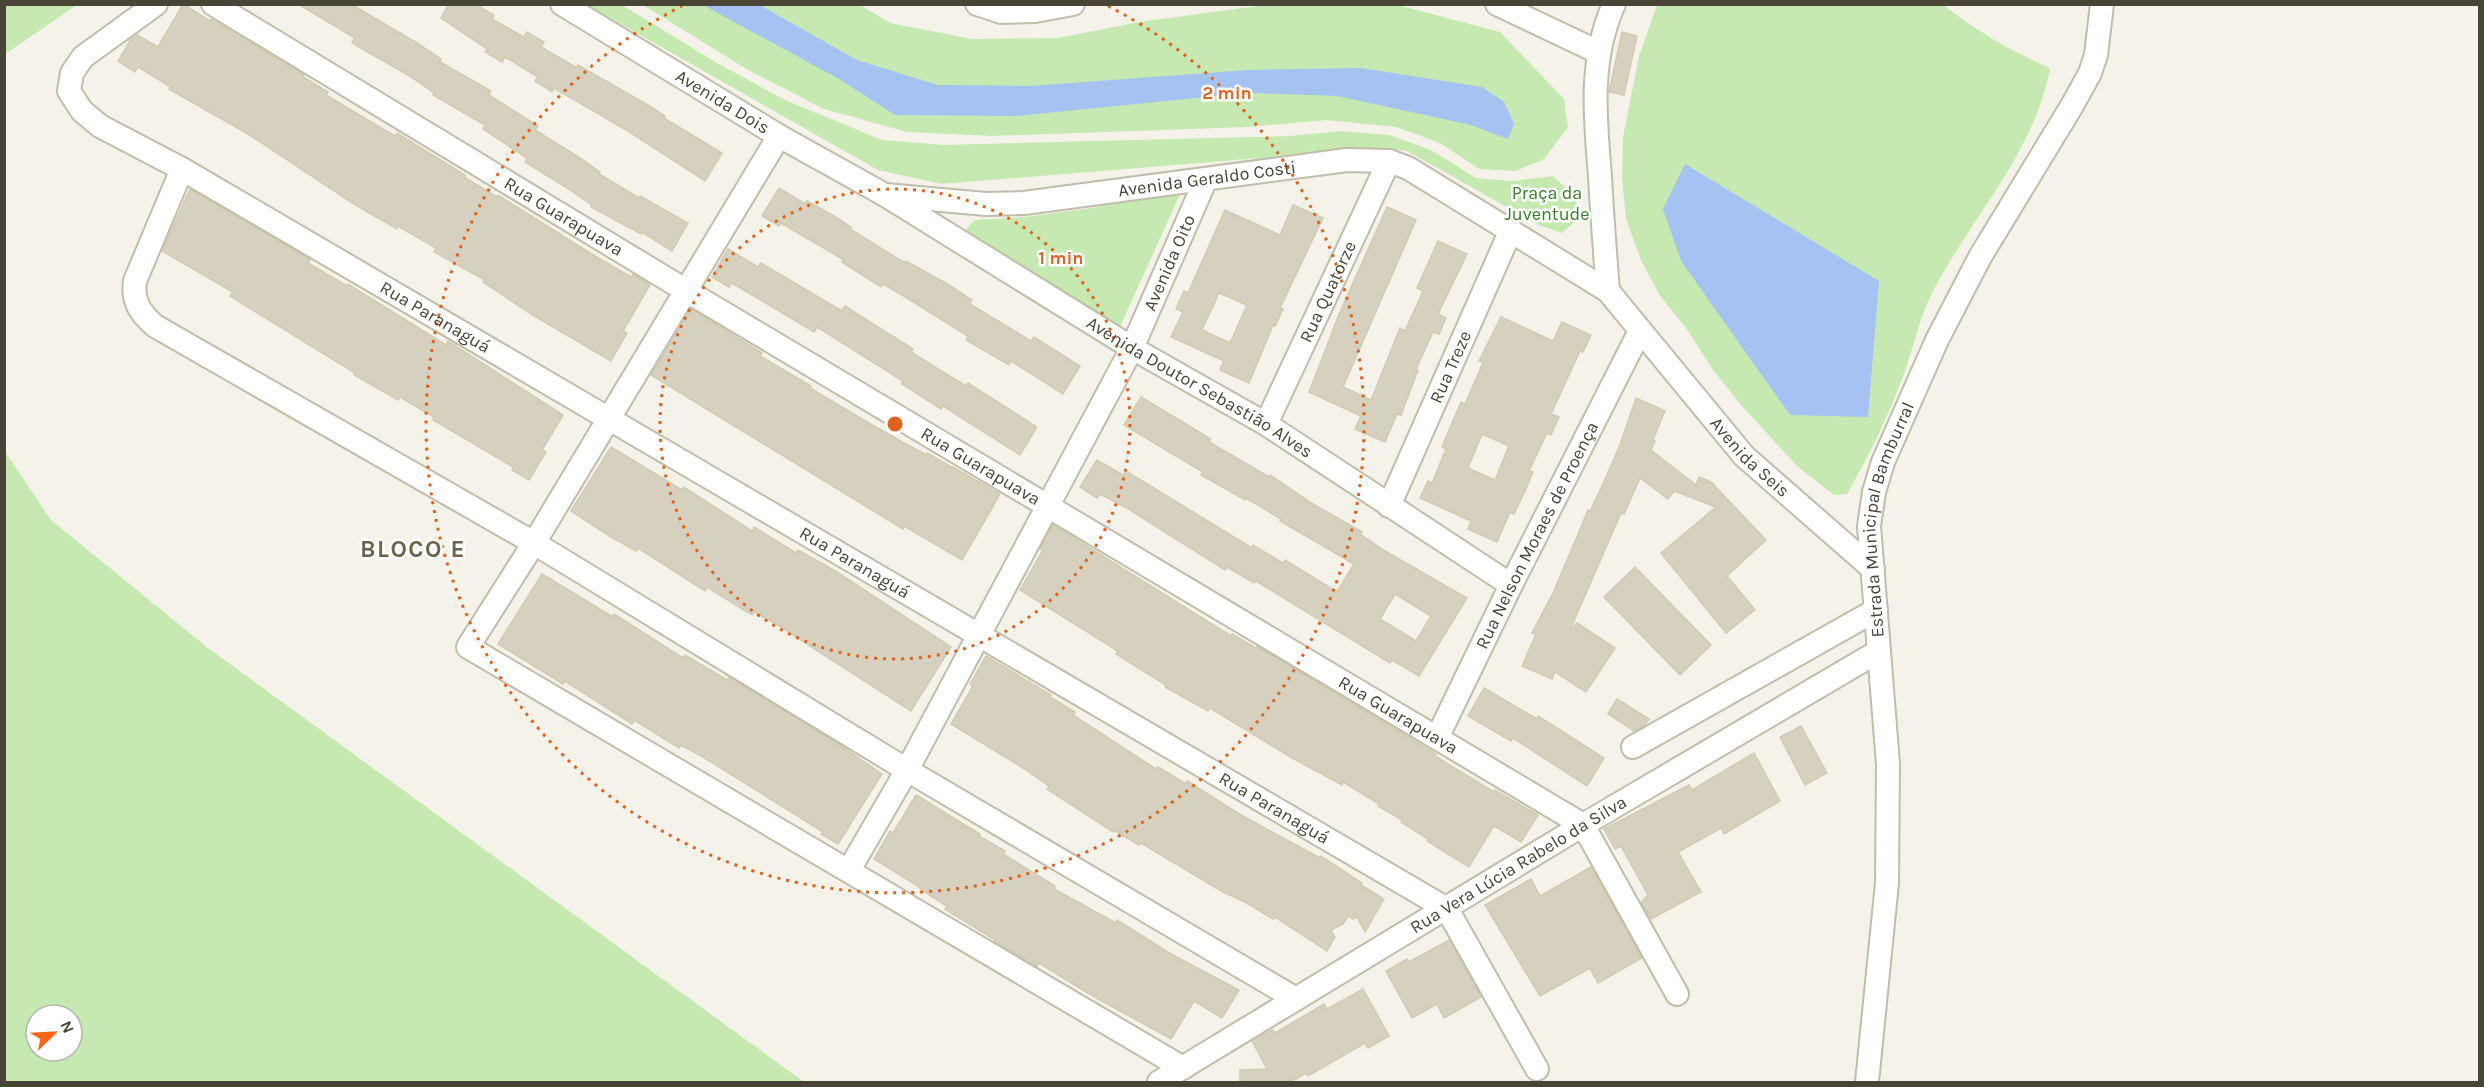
<svg xmlns="http://www.w3.org/2000/svg" width="2484" height="1087" font-family="Karla,sans-serif">
<rect width="100%" height="100%" fill="#f5f3e9"/>
<!-- green -->
<g fill="#c5e9b1" fill-rule="evenodd">
<polygon points="5,4 77,4 77,5 5,54"/>
<path d="M1942,4C1976,31 2011,51 2050,68C2035,152 1970,219 1932,293C1918,322 1913,350 1902,379C1887,419 1868,457 1847,494L1834,495L1797,466L1741,405L1713,370L1686,328L1660,296L1641,260L1626,219L1622,178L1623,137L1639,56L1657,5Z"/>
<polygon points="587,5 622,5 717,63 785,100 882,140 943,145 1290,136 1340,131 1389,135 1431,150 1476,178 1512,181 1553,176 1576,197 1577,220 1562,233 1539,225 1407,151 1384,148 942,184 878,170"/>
<polygon points="643,5 860,5 890,23 972,39 1058,38 1139,22 1265,5 1398,5 1500,32 1564,99 1568,127 1544,159 1516,171 1479,169 1440,143 1396,127 1327,120 1247,127 992,136 907,132 824,109 748,70"/>
<polygon points="1182,190 1119,329 974,244 965,230 975,220 1025,217 1092,208"/>
<path d="M4,450L51,520L208,648L804,1082H5ZM36,1015H72V1051H36Z"/>
</g>
<!-- water -->
<g fill="#a4c3f2">
<polygon points="703,5 760,5 857,60 938,85 1030,86 1248,70 1361,68 1482,87 1504,102 1514,124 1508,139 1471,125 1337,96 1246,93 1015,116 895,115 839,79"/>
<polygon points="1685,164 1879,281 1868,417 1790,415 1681,261 1663,209"/>
</g>
<!-- building -->
<g fill="#d6d1be" stroke="#d1cbb1" stroke-width="1.5" fill-rule="evenodd">
<polygon points="183,4 210,21 211,19 304,75 303,77 328,92 326,95 366,119 395,136 397,133 465,175 464,177 497,197 498,195 595,256 631,277 633,274 650,285 623,331 627,333 611,361 531,314 483,282 485,280 434,252 436,248 398,226 397,229 354,204 248,134 169,89 171,87 138,67 135,72 118,61 131,39 137,35 158,47"/>
<polygon points="298,4 351,4 417,43 441,59 440,62 491,91 489,95 538,126 535,130 580,158 600,172 599,174 639,198 640,196 688,223 672,251 642,232 641,234 591,207 592,205 567,188 525,162 527,158 483,129 485,125 433,95 434,93 408,75 352,43 355,38"/>
<polygon points="449,4 481,4 481,8 494,15 492,19 524,37 527,32 544,42 541,47 577,68 578,65 648,105 665,116 664,118 722,153 705,181 628,131 554,88 552,92 535,81 538,77 505,57 502,62 485,52 487,49 441,18"/>
<polygon points="1622,32 1637,36 1624,95 1609,92"/>
<polygon points="779,188 805,204 807,201 834,216 851,227 850,229 905,263 906,261 949,285 972,300 970,304 1031,341 1034,337 1080,366 1063,394 1011,361 1009,365 966,340 968,336 907,298 883,284 881,287 842,262 844,260 781,223 779,226 762,216"/>
<polygon points="190,189 293,249 310,260 308,263 347,286 348,284 446,345 448,341 563,415 542,450 546,452 529,480 512,470 513,467 433,420 434,417 400,397 398,400 354,375 355,373 230,296 233,292 162,251"/>
<path d="M1293,205L1323,218L1280,308L1283,309L1275,326L1273,325L1249,383L1220,370L1224,361L1171,337L1183,312L1176,309L1184,291L1188,293L1225,210L1280,235ZM1219,293L1247,305L1230,343L1202,330Z"/>
<polygon points="1387,207 1416,220 1343,387 1371,400 1400,328 1405,331 1423,291 1417,288 1438,241 1467,254 1438,314 1446,318 1439,334 1433,332 1416,369 1418,370 1401,415 1397,414 1385,442 1355,429 1361,416 1309,392 1340,312"/>
<polygon points="728,249 758,267 761,263 842,311 845,306 913,349 911,352 935,367 966,386 968,383 1037,427 1020,455 943,406 941,409 924,398 902,384 903,381 817,327 814,332 732,283 729,287 712,277"/>
<polygon points="691,309 762,353 760,356 811,386 810,388 872,425 926,455 927,453 953,468 953,467 1000,494 962,560 904,526 903,529 651,375"/>
<path d="M1501,317L1553,341L1562,322L1591,335L1583,352L1580,351L1551,414L1559,417L1551,435L1547,433L1529,471L1533,472L1526,489L1514,514L1510,512L1497,542L1468,529L1471,521L1420,498L1428,481L1432,483L1446,449L1442,447L1461,402L1465,404L1483,363L1479,361ZM1482,434L1509,446L1495,480L1468,468Z"/>
<path d="M1141,397L1211,439L1209,442L1269,477L1270,475L1313,504L1362,532L1360,534L1385,551L1467,598L1419,676L1392,660L1390,663L1256,581L1254,583L1227,567L1225,570L1127,508L1100,494L1097,498L1080,487L1097,460L1123,475L1126,471L1252,548L1253,545L1283,563L1285,560L1337,592L1354,564L1280,521L1281,519L1246,498L1245,500L1201,475L1203,472L1124,425ZM1395,594L1431,616L1416,641L1380,619Z"/>
<polygon points="1636,398 1665,411 1653,440 1655,441 1651,450 1696,485 1699,477 1711,482 1766,540 1727,576 1755,610 1726,633 1661,553 1716,507 1674,491 1668,499 1640,478 1624,514 1621,513 1570,630 1577,623 1615,648 1586,692 1555,672 1552,679 1522,666 1536,634 1532,633 1554,591 1588,510 1590,511 1603,484 1620,445"/>
<polygon points="611,447 682,490 684,487 752,531 754,527 796,553 798,550 837,572 951,647 911,711 776,624 754,612 752,615 707,587 705,591 638,548 636,551 611,537 571,511"/>
<polygon points="1053,525 1231,636 1232,634 1256,648 1257,646 1408,737 1436,754 1435,756 1494,792 1495,790 1538,815 1521,842 1496,827 1493,827 1469,867 1427,841 1428,839 1401,822 1402,820 1378,806 1379,804 1343,782 1342,785 1292,758 1210,708 1208,711 1165,687 1166,685 1116,654 1118,651 1020,590 1043,550 1040,549"/>
<polygon points="1635,567 1711,645 1680,675 1604,597"/>
<polygon points="542,574 613,617 614,614 683,658 685,655 727,680 729,677 734,680 831,739 882,774 838,844 821,834 823,832 703,757 681,745 679,748 634,720 632,724 565,681 563,684 498,644"/>
<polygon points="986,656 1051,695 1050,697 1075,712 1073,715 1156,769 1158,767 1186,784 1187,781 1241,815 1320,858 1321,856 1362,883 1361,885 1384,899 1365,932 1357,917 1353,919 1348,916 1343,924 1331,930 1335,937 1327,951 1275,917 1273,919 1245,902 1223,892 1141,843 1139,845 1114,830 1113,832 1047,789 1049,786 1023,768 951,724 973,686 970,684"/>
<polygon points="1484,688 1537,719 1538,716 1604,758 1587,786 1513,738 1511,741 1468,716"/>
<polygon points="1617,699 1649,719 1645,725 1634,731 1608,714"/>
<polygon points="1801,726 1827,773 1805,785 1780,737"/>
<polygon points="1754,753 1780,801 1724,834 1721,828 1678,852 1701,892 1651,919 1641,902 1648,895 1621,846 1615,849 1604,829 1689,785 1692,790"/>
<polygon points="916,795 980,834 979,836 1005,851 1003,854 1055,886 1054,889 1116,923 1117,920 1171,954 1239,990 1222,1018 1194,1001 1171,1039 1091,995 1039,963 1037,966 994,941 995,940 945,909 947,906 920,889 921,888 874,859 890,831 893,833"/>
<polygon points="1591,867 1642,958 1598,983 1590,968 1540,996 1485,905 1531,879 1540,896"/>
<polygon points="1449,940 1481,997 1444,1018 1437,1004 1412,1018 1386,971 1407,959 1409,962"/>
<polygon points="1363,989 1389,1036 1368,1048 1365,1043 1308,1076 1306,1073 1289,1083 1240,1083 1240,1070 1267,1069 1252,1041 1273,1030 1275,1033 1324,1004 1327,1009"/>
</g>
<g fill="none" stroke-linecap="round" stroke-linejoin="round">
<defs>
<g id="street">
<path id="s1" d="M156,4L83,57L72,73L69,91L82,111L100,126L182,169L1447,909L1537,1069"/>
<path id="s2" d="M213,4L685,290L1583,825L1677,994"/>
<path id="s3" d="M562,4L779,136L885,195L1132,348L1266,424L1511,585"/>
<polyline points="977,4 1001,12 1035,11 1073,4"/>
<polyline points="1497,4 1598,52"/>
<polyline points="779,136 534,543 468,647 1183,1068"/>
<path d="M182,169L135,281C132,301 140,313 155,326L534,543L907,770L1296,999"/>
<path id="s4" d="M885,195L986,204L1024,203L1347,160L1389,161L1408,168L1608,291L1744,456L1873,569"/>
<path d="M1608,291C1605,253 1602,214 1600,176C1595,117 1589,60 1614,4"/>
<path id="s5" d="M1266,424L1389,161"/>
<path id="s6" d="M1389,506L1511,230"/>
<path id="s7" d="M1437,738L1511,585L1640,331"/>
<polyline points="1633,747 1876,610"/>
<path id="s8" d="M849,870L907,770L1132,348L1206,179"/>
<path id="s9" d="M1159,1082L1583,825L1879,651"/>
<path id="s10" d="M1867,1082L1887,883L1888,764L1869,526L1874,492L1883,462L1937,340L1980,257L2073,104L2090,73L2096,55L2102,4"/>
</g>
</defs>
<!-- street casing -->
<use href="#street" stroke="#c0bdab" stroke-width="26"/>
<!-- street -->
<use href="#street" stroke="#fff" stroke-width="22"/>
</g>
<!-- distance rings -->
<g fill="none" stroke="#e2611c" stroke-width="3" stroke-dasharray="3 6">
<circle cx="895" cy="424" r="235"/>
<path d="M1108 6A469 469 0 1 1 682 6"/>
</g>
<g text-anchor="middle" stroke-width="5" stroke-linejoin="round" paint-order="stroke">
<!-- street labels -->
<g font-size="18" fill="#484537" stroke="#fff">
<text dy="6" stroke="none"><textPath href="#s3" startOffset="188">Avenida Dois</textPath></text>
<text dy="6" stroke="none"><textPath href="#s4" startOffset="324">Avenida Geraldo Costi</textPath></text>
<text dy="6" stroke="none"><textPath href="#s2" startOffset="410">Rua Guarapuava</textPath></text>
<text dy="6" stroke="none"><textPath href="#s8" startOffset="687">Avenida Oito</textPath></text>
<text dy="6" stroke="none"><textPath href="#s5" startOffset="146">Rua Quatorze</textPath></text>
<text dy="6" stroke="none"><textPath href="#s1" startOffset="561">Rua Paranaguá</textPath></text>
<text dy="6" stroke="none"><textPath href="#s6" startOffset="152">Rua Treze</textPath></text>
<text dy="6" stroke="none"><textPath href="#s3" startOffset="744">Avenida Doutor Sebastião Alves</textPath></text>
<text dy="6" stroke="none"><textPath href="#s4" startOffset="981">Avenida Seis</textPath></text>
<text dy="6" stroke="none"><textPath href="#s2" startOffset="896">Rua Guarapuava</textPath></text>
<text dy="6" stroke="none"><textPath href="#s10" startOffset="567">Estrada Municipal Bamburral</textPath></text>
<text dy="6" stroke="none"><textPath href="#s7" startOffset="226">Rua Nelson Moraes de Proença</textPath></text>
<text dy="6" stroke="none"><textPath href="#s1" startOffset="1047">Rua Paranaguá</textPath></text>
<text dy="6" stroke="none"><textPath href="#s2" startOffset="1382">Rua Guarapuava</textPath></text>
<text dy="6" stroke="none"><textPath href="#s1" startOffset="1533">Rua Paranaguá</textPath></text>
<text dy="6" stroke="none"><textPath href="#s9" startOffset="420">Rua Vera Lúcia Rabelo da Silva</textPath></text>
</g>
<!-- park labels -->
<g font-size="18" fill="#387c28" stroke="#fff">
<text x="1547" y="199">Praça da<tspan x="1547" dy="21">Juventude</tspan></text>
</g>
<!-- district labels -->
<g font-size="24" font-weight="bold" letter-spacing="1.5" fill="#6b654e" stroke="#fff">
<text x="413" y="557">BLOCO E</text>
</g>
</g>
<circle cx="895" cy="424" r="9" fill="#e2611c" stroke="#fff" stroke-width="3"/>
<g font-size="18" text-anchor="middle" font-weight="bold" fill="#e2611c" stroke="#fff" stroke-width="5" stroke-linejoin="round" paint-order="stroke">
<text x="1227" y="99">2 min</text>
<text x="1061" y="264">1 min</text>
</g>
<!-- border -->
<rect width="2484" height="1087" fill="none" stroke="#484537" stroke-width="12"/>
<!-- north arrow -->
<g transform="translate(54 1033) rotate(66)"><circle r="28" fill="#ffffff" stroke="#b6b5af" stroke-width="1.5"/>
<path d="M0-4.5L10 22L0 15L-10 22Z" fill="#fd6617"/>
<text y="-9" font-size="16" font-weight="bold" text-anchor="middle" fill="#484537">N</text>
</g>
</svg>
